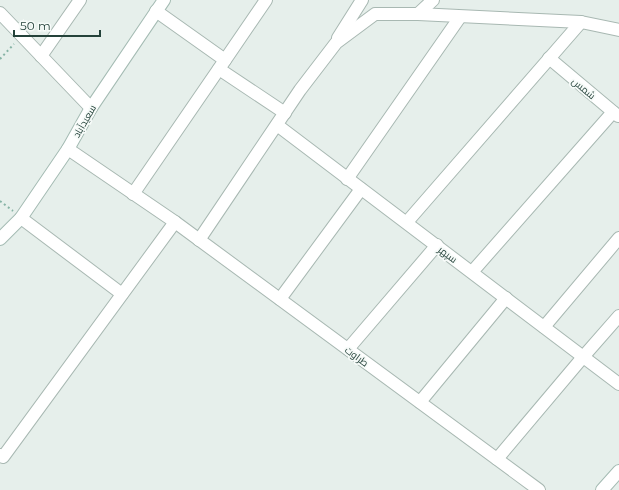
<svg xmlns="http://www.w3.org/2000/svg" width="619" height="490" font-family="Montserrat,Cairo,sans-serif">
<rect width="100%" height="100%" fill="#e6efeb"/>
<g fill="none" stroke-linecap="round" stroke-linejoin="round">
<defs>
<g id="street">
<polyline points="156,11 225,60 266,0"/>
<polyline points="0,13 91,108"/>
<polyline points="418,14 433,0"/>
<polyline points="338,38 362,0"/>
<polyline points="41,56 80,0"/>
<polyline points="549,58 618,116"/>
<polyline points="219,69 285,113"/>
<polyline points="277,125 619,384"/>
<polyline points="68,149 175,222 539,490"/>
<polyline points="347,179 460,17"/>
<polyline points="133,194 225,60"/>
<polyline points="21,218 122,294"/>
<polyline points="407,222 581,22"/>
<polyline points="199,240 300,90 336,43 375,14 418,14 581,22 619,30"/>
<polyline points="472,272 613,112"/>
<polyline points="280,299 361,189"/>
<polyline points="544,327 619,238"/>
<polyline points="348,349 437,245"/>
<polyline points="420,402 506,298"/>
<polyline points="0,455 3,457 175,222"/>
<polyline points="497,459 583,357 619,316"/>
</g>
<g id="secondary">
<polyline points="0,239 21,218 68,149 91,108 164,0"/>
<polyline points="602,490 619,471"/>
</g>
</defs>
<!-- street casing -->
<use href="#street" stroke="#a8b8b2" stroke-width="14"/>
<!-- secondary casing -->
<use href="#secondary" stroke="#a4bbb3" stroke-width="14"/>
<!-- path -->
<g stroke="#86b3a5" stroke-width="2" stroke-dasharray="2 3" stroke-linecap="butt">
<polyline points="0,59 14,44"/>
<polyline points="0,201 13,211"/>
</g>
<!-- street -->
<use href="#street" stroke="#fff" stroke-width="12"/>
<!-- secondary -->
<use href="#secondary" stroke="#fff" stroke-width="12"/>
</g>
<g text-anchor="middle" stroke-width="3.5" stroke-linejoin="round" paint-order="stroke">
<!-- street labels -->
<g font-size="10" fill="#24423a" stroke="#f7fbf9">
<text transform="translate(584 88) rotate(40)" y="4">شمس</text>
<text transform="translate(84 121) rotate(-60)" y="4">سعیدآباد</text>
<text transform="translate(448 254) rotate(37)" y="4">سپهر</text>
<text transform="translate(357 356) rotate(36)" y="4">طراوت</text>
</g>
</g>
<!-- scale -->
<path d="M14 30v6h86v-6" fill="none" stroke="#24423a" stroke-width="2"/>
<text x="20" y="30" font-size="12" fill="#24423a" stroke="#f7fbf9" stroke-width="3" paint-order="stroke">50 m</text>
</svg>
